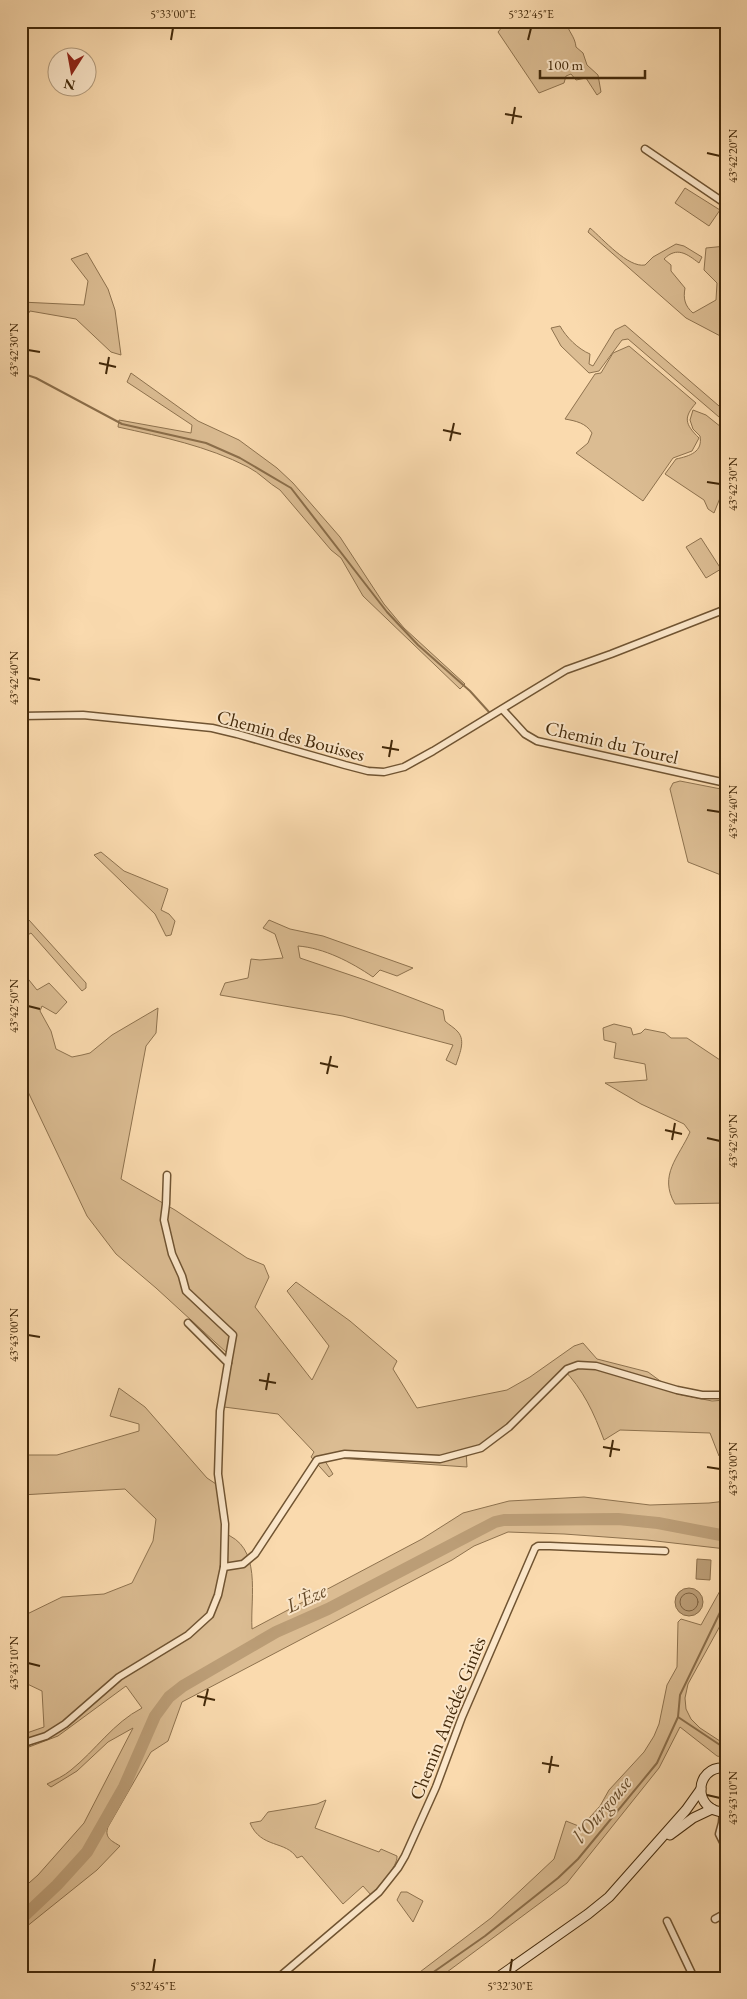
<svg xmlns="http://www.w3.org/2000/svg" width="747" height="1999" font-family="'EB Garamond',serif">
<rect width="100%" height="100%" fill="#fadaae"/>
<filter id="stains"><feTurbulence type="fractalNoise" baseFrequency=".004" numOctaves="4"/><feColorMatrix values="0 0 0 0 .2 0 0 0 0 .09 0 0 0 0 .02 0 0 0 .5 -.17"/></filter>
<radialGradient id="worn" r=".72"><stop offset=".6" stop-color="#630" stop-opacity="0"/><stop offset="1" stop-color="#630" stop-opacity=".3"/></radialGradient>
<!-- green -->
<g fill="#dbbc92" stroke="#8e724e">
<path d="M507,21H566C568,32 575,36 576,47L583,53L587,65L598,75L601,92L597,95L586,78L576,80L571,74L566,76L564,83L539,93L498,32Z"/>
<polygon points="685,188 720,210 709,226 675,203"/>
<path d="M590,228C603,239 628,268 645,265L653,257L676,244L684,246L702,257L699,263C687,254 677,246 664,259L671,265V271L685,288C683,299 685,306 693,313L716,300L717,283L704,270L706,248L726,246V339L686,318L588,232Z"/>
<polygon points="87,253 108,289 115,310 121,355 111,352 76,319 30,311 21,325 21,302 84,305 88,281 71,259"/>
<path d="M625,325L726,412V423L628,339L622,340L599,371L589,373L561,346L551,328L560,326C566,337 578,349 590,354L589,364L593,366L615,330Z"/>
<path d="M629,346L696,403C683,418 685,424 699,438L692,451L673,458L643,501L576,453L588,443L592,433C586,423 576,421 565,419L595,374L601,373L613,353Z"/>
<path d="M131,373L198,421L239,440L277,468L293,483L340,537L384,604L404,628L465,684L460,689L363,596L341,558L331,550L280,490C268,483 260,473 248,467C207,446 163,437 118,427L119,420L191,433L192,425L127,382Z"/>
<path d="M693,410L706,415L726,431V483L714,513L708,509L704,500L665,474L676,459C690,456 703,452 700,436L693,429L690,420Z"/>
<polygon points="701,538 721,569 706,578 686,547"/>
<polygon points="680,781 726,790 726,877 688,862 670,789 673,783"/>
<polygon points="101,852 124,871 168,889 161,910 169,914 175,921 171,935 166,936 155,914 94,855"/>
<polygon points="29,920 86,983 86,988 82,991 31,933 21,939 21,928"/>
<path d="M269,920L290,929L323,936L413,968L397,976L380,970L373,977C351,962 324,948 298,946L300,958L365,980L443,1010L445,1021C449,1025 455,1028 458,1032C466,1041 459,1055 456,1065L446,1060L453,1045L343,1016L220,995L225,983L248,978L251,959L260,960L283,958L275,934L263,928Z"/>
<path d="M21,970L37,990L49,983L67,1002L56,1014L42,1006L40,1011L51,1031L56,1049L72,1057L82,1055L90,1053L112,1035L158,1008L156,1033L146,1046L121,1179L175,1210L247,1258L264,1265L269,1277L255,1307L312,1380L329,1346L287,1291L296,1282L350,1321L397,1361L393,1369L417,1408L507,1390L530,1377L574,1346L583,1343L597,1359L648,1372L678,1394L712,1401L726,1400V1456H719L710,1433L620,1430L604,1440C594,1413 583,1389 563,1369C537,1395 501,1441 466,1450L467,1467L336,1458L325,1461L333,1474L329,1477L311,1457L314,1452L278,1414L224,1407L230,1372L227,1353L156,1288L116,1254L87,1216L21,1077V1030L26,1022L21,1012Z"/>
<path d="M614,1024L631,1028L633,1035L641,1033L645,1029L665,1033L671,1038H687L726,1064V1203L675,1204C658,1175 679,1157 690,1132L684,1124L641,1104L605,1083L647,1080L645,1064L614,1058L616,1043L604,1040L603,1028Z"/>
<path d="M119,1388L145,1407L207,1478L216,1484L221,1509L223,1533C263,1546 250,1596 252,1629L422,1539L463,1513L509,1501L584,1497L650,1505L709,1503L726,1501V1549L647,1540L564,1534L508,1532L474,1546L452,1560L182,1702L168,1741L151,1752L108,1827C104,1838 112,1841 120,1846L97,1870L21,1931V1890L38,1875L84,1823L133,1728L108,1742L77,1771L51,1787L47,1784C55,1780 64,1776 71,1770C96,1750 113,1723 142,1708L126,1686L58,1736L21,1750V1735L44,1727L42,1691L21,1681V1617L62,1597L104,1594L132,1583L153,1541L156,1519L125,1489L21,1495V1455H57L139,1431V1424L110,1416Z"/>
<polygon points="726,1580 726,1615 688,1684 685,1698 686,1709 691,1719 700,1728 726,1745 726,1758 717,1756 680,1727 659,1768 567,1883 439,1978 412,1978 491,1918 554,1859 566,1821 581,1827 600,1806 609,1790 644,1752 654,1736 659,1724 667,1685 677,1667 678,1622 681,1619 701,1625"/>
<path d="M326,1800L315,1828L379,1852L381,1849L397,1856C398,1867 378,1886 371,1895L363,1886L343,1904L302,1856L297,1858C286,1840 261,1849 250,1823L261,1821L268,1812L317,1804Z"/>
<polygon points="401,1892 407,1892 423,1901 413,1922 397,1900"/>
</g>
<!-- water -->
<g fill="#bb9d76" stroke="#8b6e4a">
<polygon points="697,1559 711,1560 710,1580 696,1579"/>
<circle cx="689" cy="1602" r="14"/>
</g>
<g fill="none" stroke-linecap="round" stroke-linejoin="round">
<!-- shore -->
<circle stroke="#7e6240" stroke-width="1" cx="689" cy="1602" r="9"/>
<!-- stream -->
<g stroke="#8b6e4a" stroke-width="2">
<polyline points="21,373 36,378 122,424 206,443 240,458 291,488 387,612 418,645 470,691 489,712"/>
<polyline points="678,1717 726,1749"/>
<polyline points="425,1978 485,1936 558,1878 578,1859 657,1763 678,1717 680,1695 726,1600"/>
</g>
<!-- river -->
<polyline stroke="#bb9d76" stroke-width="12" points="21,1919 57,1885 87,1852 124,1787 155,1716 169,1697 183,1686 276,1632 328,1609 495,1522 504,1520 618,1519 658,1523 726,1536"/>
<defs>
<g id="minor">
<polyline points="645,149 726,204"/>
<polyline points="503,710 525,734 537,741 726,783"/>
<polyline points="21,716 83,715 212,728 237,734 345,765 368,771 384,772 404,767 433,751 566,670 611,654 726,609"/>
<polyline points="167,1175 166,1204 164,1220 172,1254 182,1276 186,1291 233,1335 228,1363"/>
<polyline points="224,1567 243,1564 255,1554 317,1460 345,1454 440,1459 481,1448 509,1427 567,1369 578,1365 596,1366 677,1390 702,1395 726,1395"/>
<polyline points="21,1744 46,1736 65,1724 119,1677 188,1635 210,1615 218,1595 224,1567 225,1524 218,1474 220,1411 228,1363 188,1323"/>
<polyline points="723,1812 722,1823 719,1834 726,1848"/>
<polyline points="715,1919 726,1913"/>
<polyline points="667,1921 694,1978"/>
<polyline points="278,1978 379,1892 398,1868 405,1856 436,1787 462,1717 535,1548 538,1546 550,1546 665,1551"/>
</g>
<g id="secondary">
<path d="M726,1768C693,1765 692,1813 726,1812"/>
<polyline points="670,1835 693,1818 712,1809"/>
<polyline points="497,1978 588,1914 609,1897 686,1810 701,1789"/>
</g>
</defs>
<!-- minor casing -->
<use href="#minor" stroke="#705432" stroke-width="9"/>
<!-- secondary casing -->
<use href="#secondary" stroke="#422809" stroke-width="11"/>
<!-- minor -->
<use href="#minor" stroke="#fce7ca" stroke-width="6"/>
<!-- secondary -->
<use href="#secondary" stroke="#fce7ca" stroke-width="9"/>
</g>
<!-- ticks -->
<path fill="none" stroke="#422809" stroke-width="2" d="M171,40L173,28M528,40L531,28M505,114L522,117M512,124L515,107M707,153L720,156M28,350L40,352M99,363L116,367M106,374L109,357M443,430L461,434M450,441L454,423M707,482L720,484M28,678L40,680M382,747L399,750M389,757L392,740M707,810L720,812M28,1006L40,1009M320,1063L338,1067M327,1074L331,1056M665,1130L682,1134M707,1138L720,1141M672,1140L675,1123M28,1335L40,1337M259,1380L276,1383M266,1390L269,1373M603,1447L620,1450M610,1457L613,1440M707,1467L720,1469M28,1663L40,1666M197,1696L215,1700M204,1706L208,1689M542,1763L559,1766M549,1773L552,1756M707,1795L720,1798M153,1972L155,1959M510,1972L512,1959"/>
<g text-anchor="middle" stroke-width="4" stroke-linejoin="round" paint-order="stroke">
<!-- street labels -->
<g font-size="19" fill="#422809" stroke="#fce7ca">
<text transform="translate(291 735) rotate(15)" y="7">Chemin des Bouisses</text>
<text transform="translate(612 742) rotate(13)" y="7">Chemin du Tourel</text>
<text transform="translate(447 1718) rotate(-68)" y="7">Chemin Amédée Giniès</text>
</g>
<!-- water labels -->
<g font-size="20" font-style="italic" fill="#664b2a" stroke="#fce7ca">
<text transform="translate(306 1598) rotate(-25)" y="7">L'Èze</text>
<text transform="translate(602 1809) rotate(-50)" y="7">l'Ourgouse</text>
</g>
</g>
<!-- margin -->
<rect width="747" height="1999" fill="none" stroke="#fadaae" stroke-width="55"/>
<!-- north arrow -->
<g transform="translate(72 72) rotate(191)"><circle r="24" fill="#fce7ca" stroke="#b29b7d"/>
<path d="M0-4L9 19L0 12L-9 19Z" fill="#8f2418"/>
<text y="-8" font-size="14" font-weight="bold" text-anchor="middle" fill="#422809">N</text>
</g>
<!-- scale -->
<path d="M540 70v8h105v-8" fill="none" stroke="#422809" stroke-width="2.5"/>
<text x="547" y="70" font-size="15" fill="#422809" stroke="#fce7ca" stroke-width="4" paint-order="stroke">100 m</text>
<rect x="28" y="28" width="692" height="1944" fill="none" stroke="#422809" stroke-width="2"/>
<g font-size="12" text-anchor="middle" fill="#422809">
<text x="173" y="18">5°33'00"E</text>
<text x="531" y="18">5°32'45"E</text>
<text transform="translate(733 156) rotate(-90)" y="4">43°42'20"N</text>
<text transform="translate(14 350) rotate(-90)" y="4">43°42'30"N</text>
<text transform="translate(733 484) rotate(-90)" y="4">43°42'30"N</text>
<text transform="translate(14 678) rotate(-90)" y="4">43°42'40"N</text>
<text transform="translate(733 812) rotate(-90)" y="4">43°42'40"N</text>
<text transform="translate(14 1006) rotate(-90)" y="4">43°42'50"N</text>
<text transform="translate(733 1141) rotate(-90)" y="4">43°42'50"N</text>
<text transform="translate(14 1335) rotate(-90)" y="4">43°43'00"N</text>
<text transform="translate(733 1469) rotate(-90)" y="4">43°43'00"N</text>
<text transform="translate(14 1663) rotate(-90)" y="4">43°43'10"N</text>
<text transform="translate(733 1798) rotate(-90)" y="4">43°43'10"N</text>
<text x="153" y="1990">5°32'45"E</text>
<text x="510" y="1990">5°32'30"E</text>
</g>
<rect width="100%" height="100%" filter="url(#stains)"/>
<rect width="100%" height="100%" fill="url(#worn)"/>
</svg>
